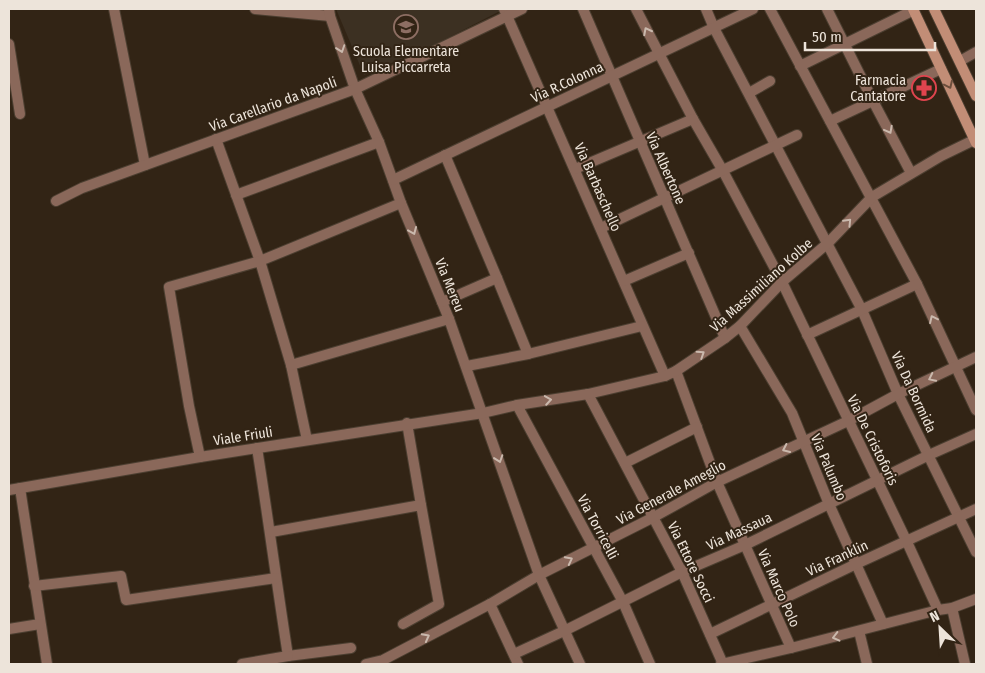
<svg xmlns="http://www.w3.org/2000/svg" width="985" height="673" font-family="'Fira Sans Condensed',sans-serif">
<rect width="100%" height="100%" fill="#322415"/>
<!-- education -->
<polygon fill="#3c3022" points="336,9 499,9 500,11 438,43 364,75"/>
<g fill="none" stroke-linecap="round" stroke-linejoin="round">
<defs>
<polyline id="pedestrian" points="407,423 421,505"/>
<g id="minor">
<polyline points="114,9 145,165"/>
<polyline points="255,9 330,16"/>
<polyline points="329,9 330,16 355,89 379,142 401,203 449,319 539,575 580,664"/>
<polyline points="504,9 665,376"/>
<polyline points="583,9 725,338"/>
<polyline points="636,9 693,119 723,171 782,282 907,542 938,610"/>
<polyline points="706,9 714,28 862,310 898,394 976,552"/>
<polyline points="770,9 917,284 976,410"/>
<polyline points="827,9 873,101 911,173"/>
<polyline points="9,44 20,114"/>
<polyline points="960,61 976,52"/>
<polyline points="800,66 914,10"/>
<polyline points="749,93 770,81"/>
<polyline points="830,121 941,69"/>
<polyline points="216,139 260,261 291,365 307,440"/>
<polyline points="575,169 693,119"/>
<polyline points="393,180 753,9"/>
<polyline points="236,195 379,142"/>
<polyline points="56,201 82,188 355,89 522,9"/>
<polyline points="601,228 797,135"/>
<polyline points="497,278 528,354"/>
<polyline points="624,281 689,253"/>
<polyline points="442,302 497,278 445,155"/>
<polyline points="740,326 792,413 829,504 883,624"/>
<polyline points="807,335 917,284"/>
<polyline points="291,365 449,319"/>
<polyline points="467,366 528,354 642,326"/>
<polyline points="676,371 717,482 791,648"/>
<polyline points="588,394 682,572 723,664"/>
<polyline points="517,405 623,602 650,664"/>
<path d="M257,448C268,517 277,586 288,656L351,648"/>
<polyline points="200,457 189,406 169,287 260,261 401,203"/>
<polyline points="625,463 697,427"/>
<polyline points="20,488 47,664"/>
<polyline points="9,490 200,457 483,413 517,405 588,394 665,376 676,371 725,338 740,326 782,282 828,243 872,197 941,156 976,139"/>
<polyline points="271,532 421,505 439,604 403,624"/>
<polyline points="34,586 121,576 126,600 276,578"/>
<polyline points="490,604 518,664"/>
<polyline points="952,608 965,664"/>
<polyline points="9,629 40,624"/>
<polyline points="859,631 867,664"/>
<polyline points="710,634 856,564 976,509"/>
<polyline points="514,654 564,631 682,572 745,545 929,455 976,434"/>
<polyline points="242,664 288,656"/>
<polyline points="366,664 383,660 490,604 539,575 654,517 717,482 848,421 898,394 976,357"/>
<polyline points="721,664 791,648 938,610 952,608 976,599"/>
</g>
<g id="secondary">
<polyline points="913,9 976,143"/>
<polyline points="934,9 976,96"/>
</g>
</defs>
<!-- pedestrian casing -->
<use href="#pedestrian" stroke="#4c3f31" stroke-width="12"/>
<!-- minor casing -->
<use href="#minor" stroke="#4c3f31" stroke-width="12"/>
<!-- secondary casing -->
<use href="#secondary" stroke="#4c3f31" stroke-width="12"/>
<!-- pedestrian -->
<use href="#pedestrian" stroke="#8a685a" stroke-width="10"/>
<!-- minor -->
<use href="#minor" stroke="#8a685a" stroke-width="10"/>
<!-- secondary -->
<use href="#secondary" stroke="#c28d76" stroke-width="10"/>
</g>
<!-- one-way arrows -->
<defs><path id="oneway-chevron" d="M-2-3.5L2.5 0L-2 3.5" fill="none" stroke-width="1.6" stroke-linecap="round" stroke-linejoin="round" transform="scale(1.25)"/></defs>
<g stroke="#cab9ad">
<use href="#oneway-chevron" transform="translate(647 31) rotate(-117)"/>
<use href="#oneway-chevron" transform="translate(341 49) rotate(71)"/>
<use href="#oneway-chevron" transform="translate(889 130) rotate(62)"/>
<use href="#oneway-chevron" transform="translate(848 222) rotate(-46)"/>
<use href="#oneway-chevron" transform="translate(413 231) rotate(67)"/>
<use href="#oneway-chevron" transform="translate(933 319) rotate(-115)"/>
<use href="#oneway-chevron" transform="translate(701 354) rotate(-33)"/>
<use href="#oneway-chevron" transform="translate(932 378) rotate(154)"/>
<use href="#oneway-chevron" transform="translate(548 400) rotate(-9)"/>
<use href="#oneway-chevron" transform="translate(786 449) rotate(155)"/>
<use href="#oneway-chevron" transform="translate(499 459) rotate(71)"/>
<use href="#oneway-chevron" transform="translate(569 560) rotate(-27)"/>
<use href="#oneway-chevron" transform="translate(426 637) rotate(-28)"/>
<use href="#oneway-chevron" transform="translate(836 637) rotate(166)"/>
</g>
<use stroke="#6c4e3c" href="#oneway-chevron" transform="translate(949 85) rotate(65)"/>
<!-- icons -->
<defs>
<symbol id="school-ring" viewBox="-11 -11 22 22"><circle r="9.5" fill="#322415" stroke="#8d6e63" stroke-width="1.5"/><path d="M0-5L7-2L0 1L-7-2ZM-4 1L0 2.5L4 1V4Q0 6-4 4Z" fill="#8d6e63"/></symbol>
<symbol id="pharmacy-ring" viewBox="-11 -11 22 22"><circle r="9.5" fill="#322415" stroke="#e0444e" stroke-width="1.5"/><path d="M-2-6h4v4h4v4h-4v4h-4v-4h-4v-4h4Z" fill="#e0444e"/></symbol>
</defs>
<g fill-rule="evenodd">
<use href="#school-ring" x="392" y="13" width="28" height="28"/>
<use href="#pharmacy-ring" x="910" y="74" width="28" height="28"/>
</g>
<g text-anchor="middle" stroke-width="4" stroke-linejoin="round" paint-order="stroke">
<!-- poi labels -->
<g font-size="14" fill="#ede4da" stroke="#322415">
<text x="406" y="56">Scuola Elementare<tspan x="406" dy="16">Luisa Piccarreta</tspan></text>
<text x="906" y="85" text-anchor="end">Farmacia<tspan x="906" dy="16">Cantatore</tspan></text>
</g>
<!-- street labels -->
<g font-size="14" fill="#ede4da" stroke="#322415">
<text transform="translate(567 82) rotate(-25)" y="5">Via R.Colonna</text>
<text transform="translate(273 104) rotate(-20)" y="5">Via Carellario da Napoli</text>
<text transform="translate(666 168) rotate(66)" y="5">Via Albertone</text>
<text transform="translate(598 187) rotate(66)" y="5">Via Barbaschello</text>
<text transform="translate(450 285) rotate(68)" y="5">Via Mereu</text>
<text transform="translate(761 285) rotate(-42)" y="5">Via Massimiliano Kolbe</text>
<text transform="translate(914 392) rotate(65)" y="5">Via Da Bormida</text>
<text transform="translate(243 436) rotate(-9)" y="5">Viale Friuli</text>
<text transform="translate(873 440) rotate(64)" y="5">Via De Cristoforis</text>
<text transform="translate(829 467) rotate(67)" y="5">Via Palumbo</text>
<text transform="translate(671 492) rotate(-28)" y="5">Via Generale Ameglio</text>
<text transform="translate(598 527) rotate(62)" y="5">Via Torricelli</text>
<text transform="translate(739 531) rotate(-25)" y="5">Via Massaua</text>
<text transform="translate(837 558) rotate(-25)" y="5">Via Franklin</text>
<text transform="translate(691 562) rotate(64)" y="5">Via Ettore Socci</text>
<text transform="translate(779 588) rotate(66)" y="5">Via Marco Polo</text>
</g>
</g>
<!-- border -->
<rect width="985" height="673" fill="none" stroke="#ede4da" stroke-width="20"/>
<!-- north arrow -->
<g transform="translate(940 628) rotate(335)" stroke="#322415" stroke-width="4" paint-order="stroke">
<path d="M0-4L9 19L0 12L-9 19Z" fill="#ede4da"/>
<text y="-8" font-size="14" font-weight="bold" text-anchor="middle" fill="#ede4da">N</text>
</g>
<!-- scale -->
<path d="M805 42v8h130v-8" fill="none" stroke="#ede4da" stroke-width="2.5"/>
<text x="812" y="42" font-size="15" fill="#ede4da" stroke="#322415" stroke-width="4" paint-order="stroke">50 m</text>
</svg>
